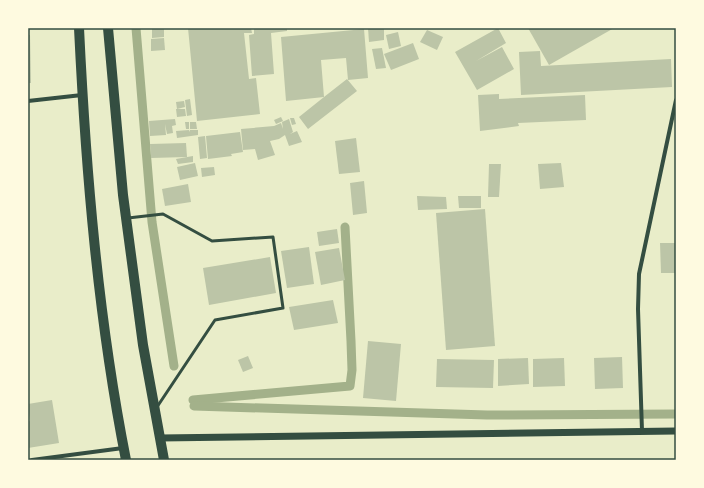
<svg xmlns="http://www.w3.org/2000/svg" width="704" height="488" font-family="Mulish,sans-serif">
<rect width="100%" height="100%" fill="#e9edc9"/>
<g fill="none" stroke-linecap="round" stroke-linejoin="round">
<!-- stream -->
<g stroke="#a3b18a" stroke-width="9">
<polyline points="136,28 152,222 174,366"/>
<polyline points="193,400 350,386 352,370 351,341 345,227"/>
<polyline points="194,406 487,415 676,414"/>
</g>
</g>
<!-- building -->
<g fill="#bcc5a7">
<polygon points="152,28 164,28 164,37 152,38"/>
<polygon points="188,28 251,28 252,33 244,33 249,79 256,78 260,114 197,121"/>
<polygon points="254,28 287,28 287,31 271,33 274,74 252,76 249,35 254,34"/>
<polygon points="368,28 384,28 384,40 369,42"/>
<polygon points="498,28 506,43 476,61 502,47 514,69 477,90 455,52"/>
<polygon points="528,28 614,28 549,65"/>
<polygon points="364,29 368,78 348,80 346,58 321,60 324,97 347,79 357,91 308,129 299,117 324,97 286,101 281,37"/>
<polygon points="427,30 443,37 437,50 420,42"/>
<polygon points="398,32 401,46 389,49 386,35"/>
<polygon points="28,35 30,35 31,83 28,83"/>
<polygon points="164,38 165,50 151,51 151,39"/>
<polygon points="413,43 419,59 391,70 384,54"/>
<polygon points="382,48 386,68 376,69 372,49"/>
<polygon points="540,51 541,66 671,59 672,87 521,95 519,52"/>
<polygon points="499,94 499,99 585,95 586,120 518,123 519,126 480,131 478,95"/>
<polygon points="190,99 192,115 187,116 185,100"/>
<polygon points="184,101 185,107 177,109 176,102"/>
<polygon points="176,109 185,109 186,116 177,117"/>
<polygon points="281,117 283,121 276,124 274,120"/>
<polygon points="290,118 294,118 296,124 292,125"/>
<polygon points="175,119 176,125 172,126 173,133 167,134 165,124 166,135 150,136 149,121"/>
<polygon points="289,119 293,132 290,134 297,131 302,142 289,146 285,135 279,139 270,141 275,155 258,160 255,149 243,150 241,129 274,126 281,123 283,129 282,122"/>
<polygon points="185,122 189,122 189,129 186,129"/>
<polygon points="190,122 196,122 197,129 190,129"/>
<polygon points="189,130 189,132 190,130 198,130 198,135 177,138 176,131"/>
<polygon points="240,132 243,152 231,154 232,156 208,159 206,136"/>
<polygon points="205,136 207,158 200,159 198,137"/>
<polygon points="356,138 360,172 339,174 335,141"/>
<polygon points="186,143 187,157 151,158 150,144"/>
<polygon points="193,156 193,162 178,164 176,159"/>
<polygon points="195,163 198,176 180,180 177,167"/>
<polygon points="561,163 564,187 540,189 538,164"/>
<polygon points="489,164 501,164 499,197 488,197"/>
<polygon points="214,167 215,175 202,177 201,168"/>
<polygon points="364,181 367,213 353,215 350,183"/>
<polygon points="188,184 191,202 165,206 162,189"/>
<polygon points="417,196 446,197 447,209 418,210"/>
<polygon points="458,196 481,196 481,208 459,208"/>
<polygon points="485,209 495,346 446,350 436,213"/>
<polygon points="337,229 339,243 319,246 317,232"/>
<polygon points="660,243 676,243 676,273 661,273"/>
<polygon points="309,247 314,284 287,288 281,251"/>
<polygon points="339,248 345,280 321,285 315,252"/>
<polygon points="270,257 276,293 209,305 203,268"/>
<polygon points="333,300 338,323 294,330 289,307"/>
<polygon points="368,341 401,344 396,401 363,398"/>
<polygon points="248,356 253,368 243,372 238,360"/>
<polygon points="622,357 623,388 595,389 594,358"/>
<polygon points="528,358 529,384 498,386 498,359"/>
<polygon points="564,358 565,386 533,387 533,359"/>
<polygon points="437,359 494,360 493,388 436,387"/>
<polygon points="52,400 59,443 28,448 28,422 30,421 28,404"/>
</g>
<g fill="none" stroke-linecap="round" stroke-linejoin="round">
<!-- service -->
<polyline stroke="#344e41" stroke-width="3" points="128,218 163,214 212,241 273,237 283,308 215,320 157,407"/>
<!-- minor -->
<g stroke="#344e41" stroke-width="4">
<polyline points="28,101 82,95"/>
<polyline points="642,431 638,309 639,274 676,100"/>
<polyline points="32,460 123,448"/>
</g>
<!-- tertiary -->
<polyline stroke="#344e41" stroke-width="7" points="160,438 676,431"/>
<!-- primary -->
<g stroke="#344e41" stroke-width="10">
<path d="M79,28C86,173 98,318 126,460"/>
<polyline points="108,28 123,195 143,345 164,460"/>
</g>
</g>
<!-- border -->
<rect width="704" height="488" fill="none" stroke="#fefae0" stroke-width="58"/>
<rect x="29" y="29" width="646" height="430" fill="none" stroke="#344e41" stroke-width="1.5"/>
</svg>
